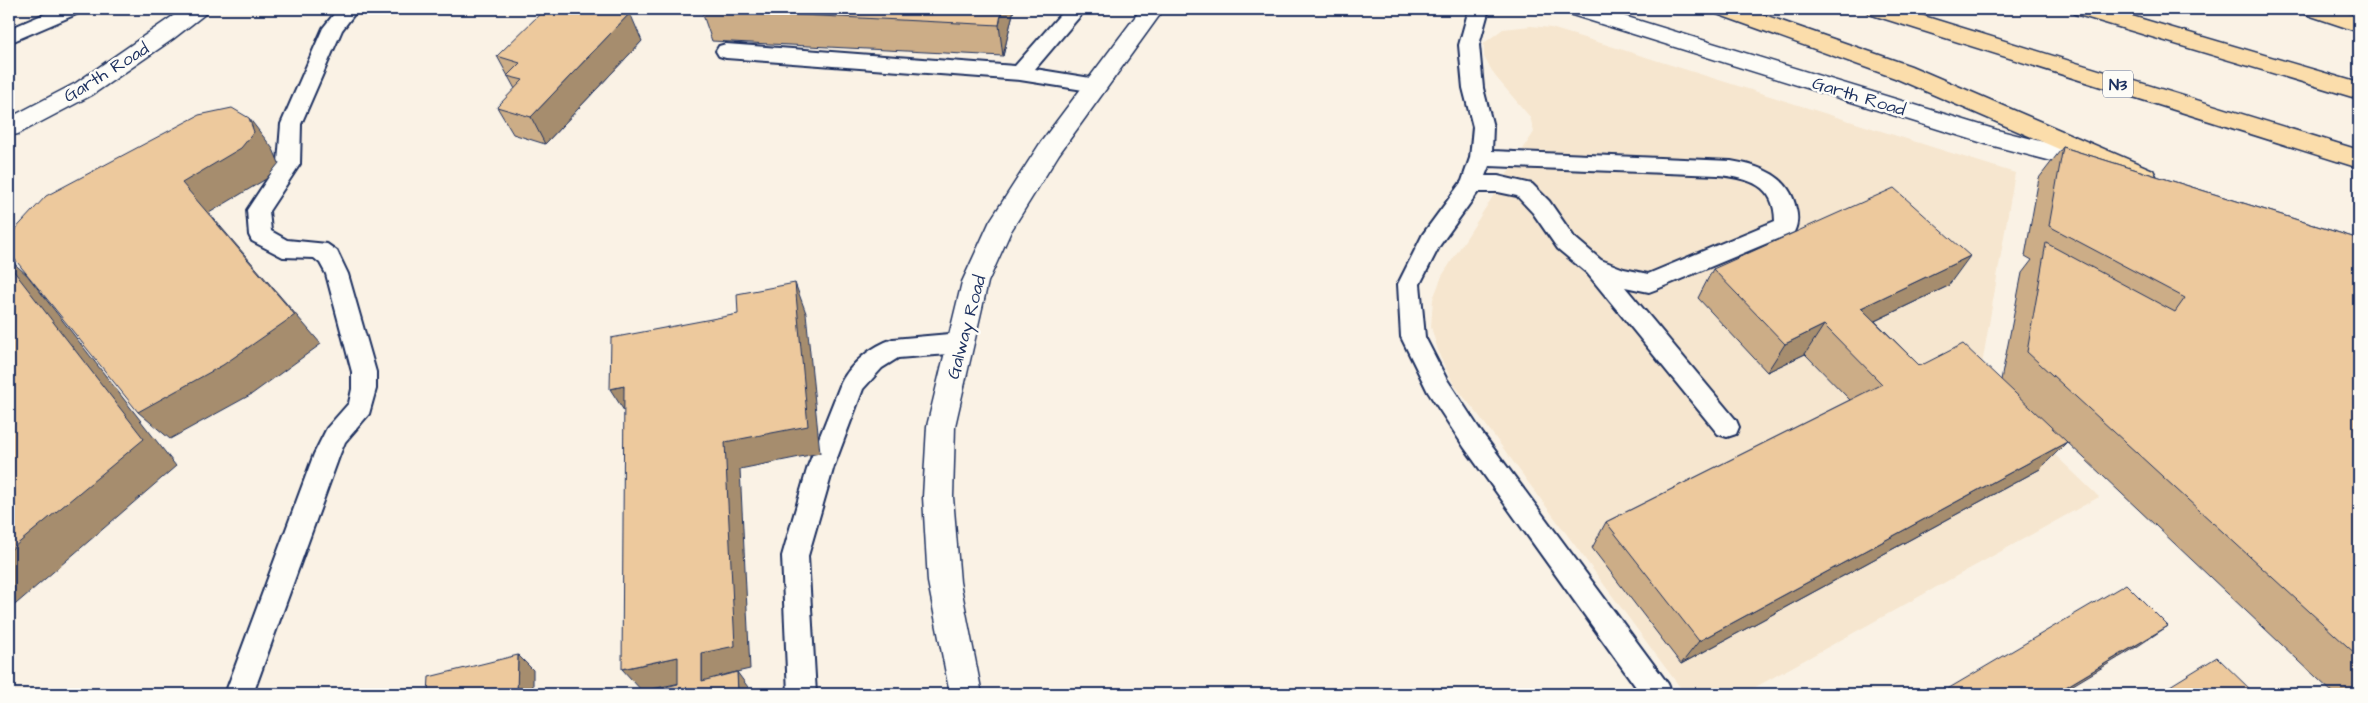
<svg xmlns="http://www.w3.org/2000/svg" width="2368" height="703" font-family="'Architects Daughter',sans-serif">
<rect width="100%" height="100%" fill="#faf2e5"/>
<filter id="ink" filterUnits="userSpaceOnUse"><feTurbulence type="fractalNoise" baseFrequency=".02" numOctaves="2"/><feDisplacementMap in="SourceGraphic" scale="10" xChannelSelector="R" yChannelSelector="G"/><feConvolveMatrix kernelMatrix="1 2 1 2 8 2 1 2 1" color-interpolation-filters="sRGB"/></filter>
<g filter="url(#ink)">
<!-- built -->
<polygon fill="#f6e6cf" points="1531,26 1551,28 1604,44 2015,173 1979,382 2099,497 1743,694 1685,694 1477,413 1454,385 1440,357 1431,327 1433,299 1442,276 1534,132 1530,117 1495,76 1484,57 1484,43 1503,29"/>
<g fill="none" stroke-linecap="round" stroke-linejoin="round">
<defs>
<g id="service">
<polygon points="56,9 82,9 79,13 9,43 9,29"/>
<polygon points="338,9 358,9 342,30 301,124 300,164 269,211 271,231 287,240 327,244 337,251 348,274 376,372 376,389 369,414 345,442 340,454 253,694 225,694 314,454 327,428 349,403 352,389 352,372 326,274 320,263 314,258 283,257 252,241 249,235 247,210 278,163 281,124 323,28"/>
<polygon points="1065,9 1086,9 1035,69 1103,80 1106,85 1103,90 1096,92 1020,80 726,58 719,56 716,51 719,46 726,44 1015,66"/>
<path d="M1469,9H1489L1479,45L1483,88L1493,127L1492,151L1731,161C1761,166 1790,176 1796,209C1798,217 1798,224 1794,232L1657,289L1649,292L1625,287L1736,420L1739,427L1736,434L1727,437L1718,434L1587,273L1558,249L1533,213L1517,196L1498,192H1478L1440,245L1420,284L1425,337L1446,378L1482,433L1668,684L1672,694H1641L1464,447L1428,392L1401,337L1398,284L1423,234L1462,181L1470,158L1473,127L1463,88L1459,45ZM1489,166L1718,175C1749,178 1775,185 1775,221L1648,274L1624,269L1601,260L1574,237L1549,201L1532,184L1498,176H1485Z"/>
<path d="M961,333L969,336L973,343L969,350L961,353L898,358L882,368L863,389L834,466L808,556L816,694H788L782,556L808,466L841,383C851,363 872,346 893,339Z"/>
</g>
<g id="minor">
<polygon points="183,9 208,9 205,14 173,39 92,95 18,134 9,136 9,118 76,83"/>
<polygon points="1141,9 1164,9 1059,154 1011,231 988,282 955,426 953,497 960,582 982,694 950,694 928,582 923,497 927,426 962,282 990,221 1041,142"/>
<polygon points="1566,9 1601,9 1997,130 2103,157 2106,163 2103,169 2094,172 1986,144 1569,14"/>
</g>
<g id="motorway">
<polygon points="1714,9 1747,9 1911,66 2153,170 2156,176 2153,182 2144,185 2135,182 1895,78 1717,14"/>
<polygon points="1866,9 1901,9 2359,150 2359,168 1869,14"/>
<polygon points="2072,9 2108,9 2359,83 2359,99 2075,14"/>
<polygon points="2302,9 2335,9 2359,17 2359,32 2305,14"/>
</g>
</defs>
<!-- service casing -->
<use href="#service" stroke="#1b2f5e" stroke-width="4"/>
<!-- minor casing -->
<use href="#minor" stroke="#1b2f5e" stroke-width="3"/>
<!-- motorway casing -->
<use href="#motorway" stroke="#1b2f5e" stroke-width="3"/>
<!-- service -->
<use href="#service" fill="#fdfcf7" fill-rule="evenodd"/>
<!-- minor -->
<use href="#minor" fill="#fdfcf7" fill-rule="evenodd"/>
<!-- motorway -->
<use href="#motorway" fill="#fbddab" fill-rule="evenodd"/>
</g>
<!-- wall -->
<g fill="#ccad87" stroke="#1b2f5e">
<polygon points="701,9 1014,9 1003,56 712,41"/>
<polygon points="642,41 545,144 513,134 497,107 515,89 497,56"/>
<polygon points="2063,147 2359,239 2359,694 2334,694 2067,442 2040,469 1681,664 1592,548 1606,522 1850,400 1805,354 1767,372 1698,298 1713,269 1948,286 1875,321 1920,366 2001,380 2022,273 2032,260 2025,256 2039,178"/>
</g>
<!-- shaded-wall -->
<g fill="#a68d6e" stroke="#1b2f5e">
<polygon points="1002,9 1014,9 1003,56 999,25"/>
<polygon points="630,13 642,41 545,144 531,117"/>
<polygon points="249,118 273,149 279,163 266,179 209,213 321,344 252,394 170,439 138,412 182,183"/>
<polygon points="1970,256 1948,286 1841,337 1861,308"/>
<polygon points="9,259 27,275 176,466 9,610"/>
<polygon points="795,283 806,313 820,453 740,469 750,669 719,676 719,694 702,681 702,653 725,442"/>
<polygon points="1824,325 1805,354 1767,372 1785,344"/>
<polygon points="624,386 628,417 610,389"/>
<polygon points="2067,442 2040,469 1681,664 1699,641"/>
<polygon points="2168,626 2138,646 2058,694 2054,694"/>
<polygon points="518,655 533,670 533,694 517,694"/>
<polygon points="678,657 695,680 642,691 622,669"/>
<polygon points="737,672 753,694 738,694"/>
</g>
<!-- building -->
<g fill="#edc99d" stroke="#1b2f5e">
<polygon points="545,9 614,9 630,13 531,117 497,107 523,80 507,76 520,63 497,56"/>
<polygon points="701,9 1002,9 999,25 701,10"/>
<polygon points="232,108 249,118 254,132 241,148 182,183 295,315 223,365 138,412 9,252 9,236 46,196 199,115"/>
<polygon points="2063,147 2359,239 2359,657 2027,352 2046,243 2175,312 2185,298 2049,226"/>
<polygon points="1894,188 1970,256 1861,308 1920,366 1963,344 2067,442 1699,641 1606,522 1882,384 1824,325 1785,344 1713,269"/>
<polygon points="9,265 144,439 9,551"/>
<polygon points="795,283 808,426 725,442 735,646 702,653 702,681 737,672 738,694 636,694 678,684 678,657 622,669 624,386 610,389 611,338 738,314 737,294"/>
<polygon points="2126,584 2168,626 2054,694 1939,694"/>
<polygon points="518,655 517,694 428,694 429,677"/>
<polygon points="2217,657 2255,694 2157,694"/>
</g>
</g>
<g text-anchor="middle" stroke-width="5" stroke-linejoin="round" paint-order="stroke">
<!-- shield labels -->
<rect fill="#fdfcf7" stroke="#5f6c8c" stroke-width="1" x="2103" y="70.5" width="30" height="27" rx="4"/>
<g font-size="16" font-weight="bold" fill="#1b2f5e">
<text x="2118" y="90">N3</text>
</g>
<!-- street labels -->
<g font-size="18" fill="#1b2f5e" stroke="#fdfcf7">
<text transform="translate(106 72) rotate(-32)" y="6">Garth Road</text>
<text transform="translate(1859 96) rotate(17)" y="6">Garth Road</text>
<text transform="translate(966 327) rotate(-75)" y="6">Galway Road</text>
</g>
</g>
<!-- margin -->
<rect width="2368" height="703" fill="none" stroke="#fdfcf7" stroke-width="30"/>
<rect x="15" y="15" width="2338" height="673" fill="none" stroke="#1b2f5e" stroke-width="2" filter="url(#ink)"/>
</svg>
